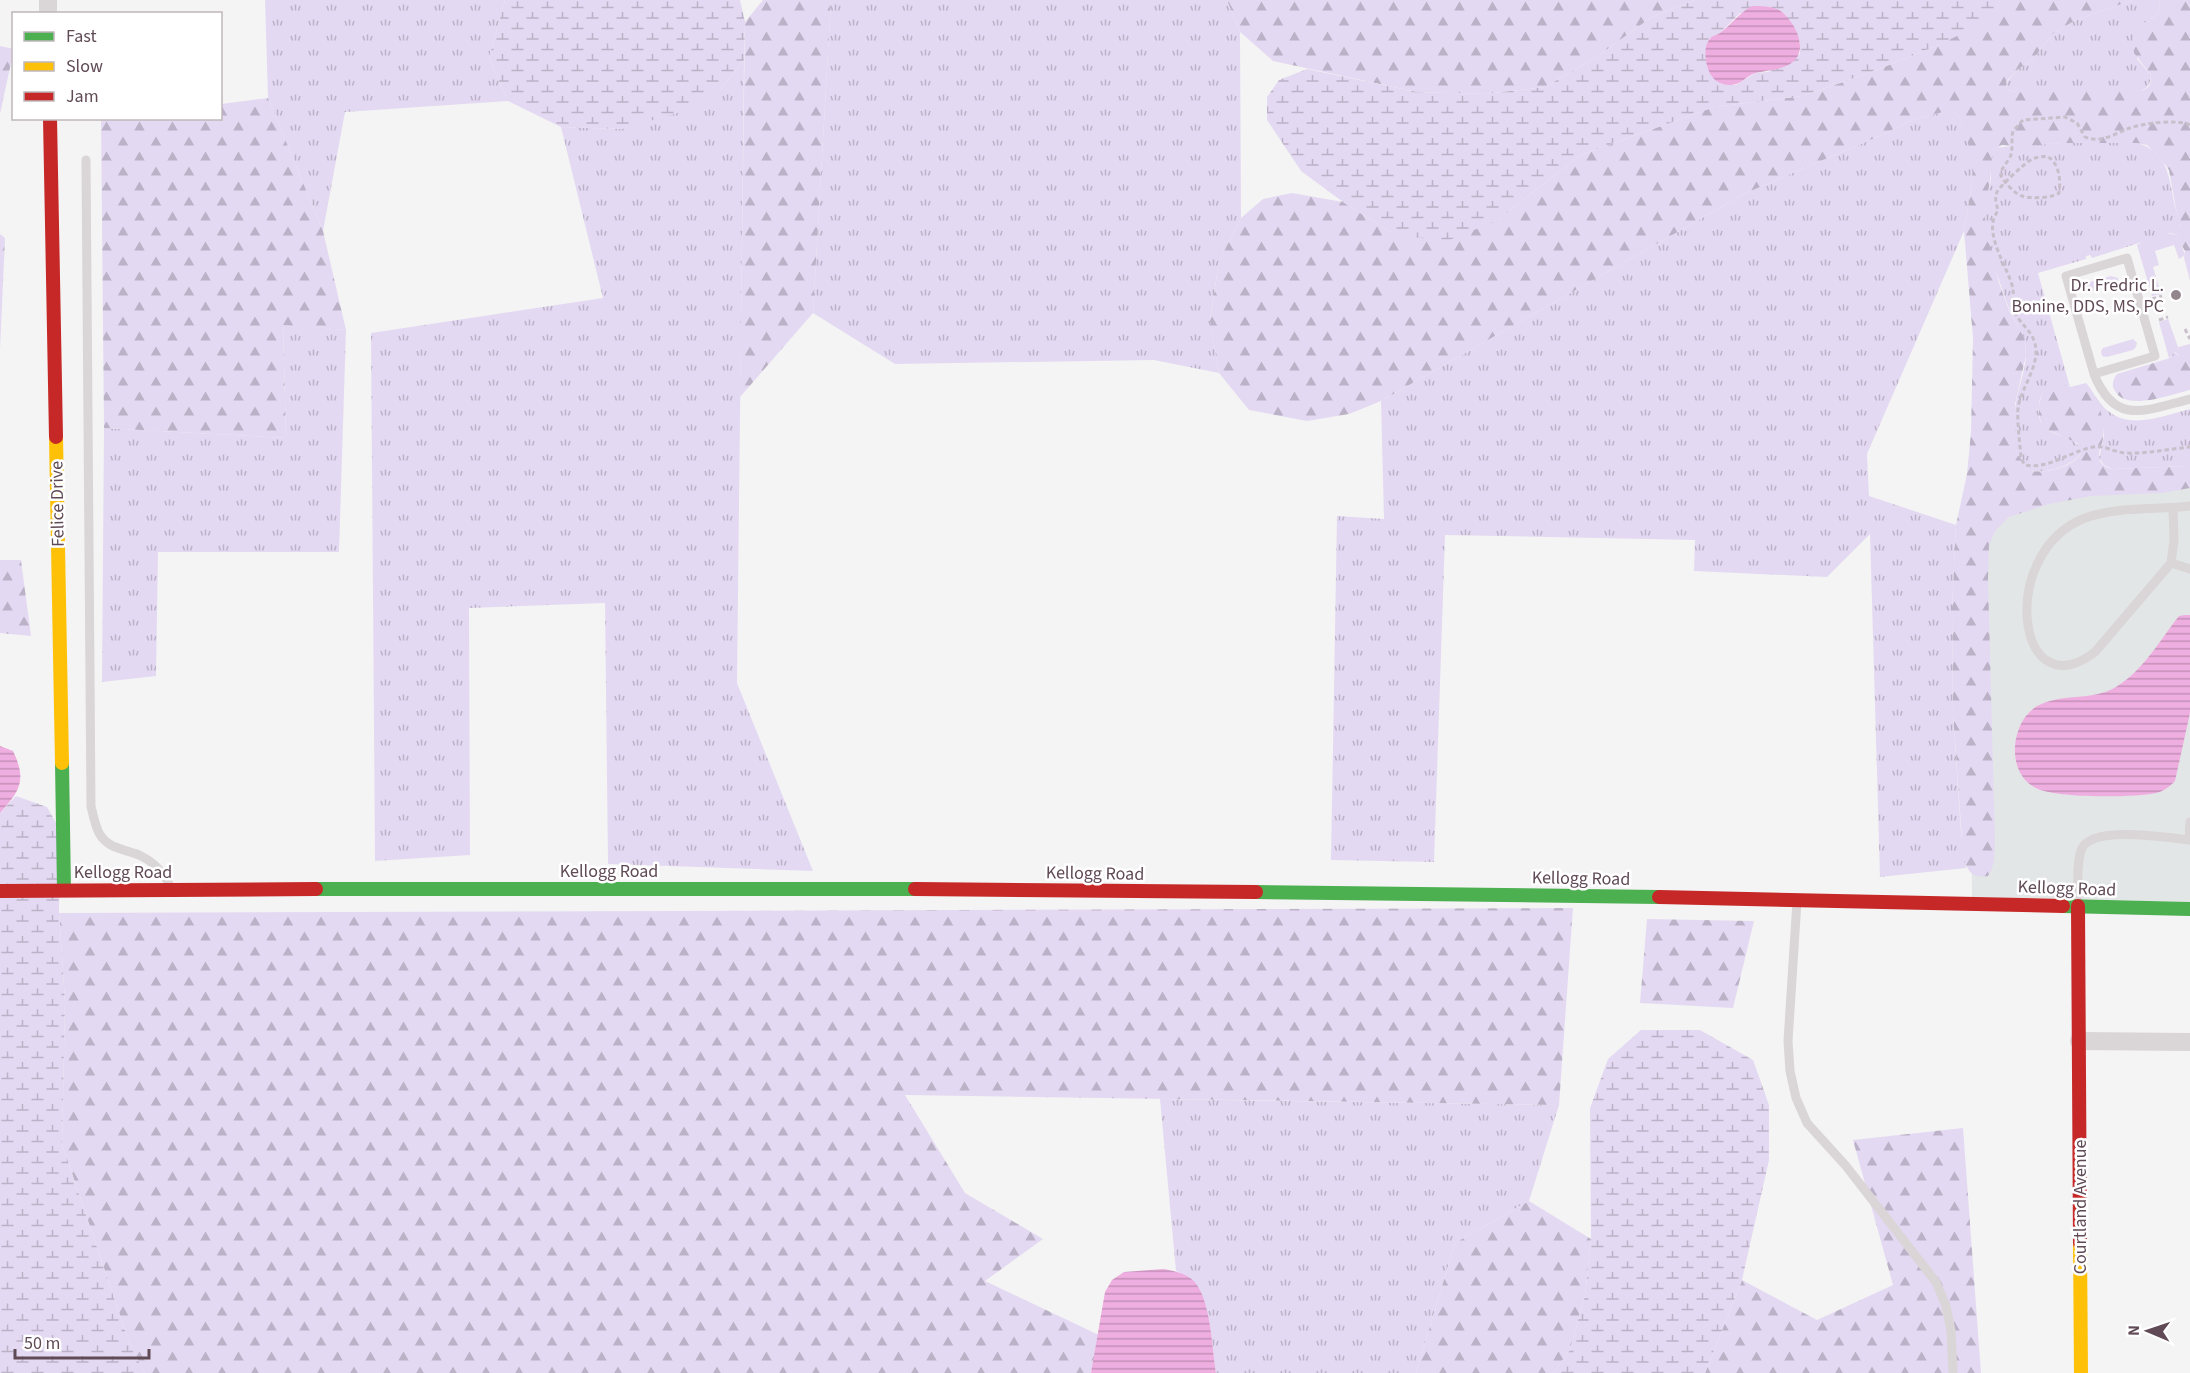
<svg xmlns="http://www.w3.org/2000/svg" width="2190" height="1373" font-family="'Source Sans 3',sans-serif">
<defs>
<pattern id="grass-tufts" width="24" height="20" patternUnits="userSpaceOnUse" patternTransform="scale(1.5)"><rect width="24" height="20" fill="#e4d9f2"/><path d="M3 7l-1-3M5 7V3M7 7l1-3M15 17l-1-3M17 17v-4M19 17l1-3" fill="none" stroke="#bcb2c7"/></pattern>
<pattern id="forest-firs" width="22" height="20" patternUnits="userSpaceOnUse" patternTransform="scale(1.5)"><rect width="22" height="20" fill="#e4d9f2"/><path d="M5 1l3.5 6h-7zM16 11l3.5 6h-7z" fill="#bcb2c7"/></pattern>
<pattern id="wetland-marsh" width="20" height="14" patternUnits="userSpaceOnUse" patternTransform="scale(1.5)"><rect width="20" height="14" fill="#e4d9f2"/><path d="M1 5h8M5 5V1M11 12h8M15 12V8" fill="none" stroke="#bcb2c7"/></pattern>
<pattern id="water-rules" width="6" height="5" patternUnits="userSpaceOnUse" patternTransform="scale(1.5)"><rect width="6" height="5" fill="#efaee0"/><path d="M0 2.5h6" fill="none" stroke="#c590b8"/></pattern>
</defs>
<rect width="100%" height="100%" fill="#f4f4f4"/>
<!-- commercial -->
<polygon fill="#e3e6e6" points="2190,474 2190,902 1972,897 1969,502"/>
<!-- grass -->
<g fill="url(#grass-tufts)">
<polygon points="265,0 505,0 489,58 508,101 345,112 323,231 268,98"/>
<polygon points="831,0 1227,0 1240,32 1241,218 1219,261 1210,320 1219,373 1154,360 895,364 813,313"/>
<path d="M2133,0H2158L2160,5L2158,14L2143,24L2137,59L2151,75C2150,85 2148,88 2139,91L2026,94L2007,90L2006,83L2017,70L2033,59L2053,33L2076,20Z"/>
<polygon points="744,60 737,683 813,871 608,864 605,603 469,608 470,855 375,861 371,333 603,298 561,127 622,129 719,91"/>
<polygon points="1943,112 1954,112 1961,119 1971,150 1973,178 1964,231 1867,454 1869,496 1956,525 1952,608 1953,714 1961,831 1966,868 1880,877 1870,534 1827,577 1694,571 1695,540 1445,535 1434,862 1331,860 1337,516 1384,519 1381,401 1746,193 1877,137 1912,120"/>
<path d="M2060,143H2137C2169,151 2169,180 2175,206C2177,214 2181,221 2181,229L2178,235L2170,233L2092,258L2090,255L2086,256V259L2038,273L2070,387L2066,385L2043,393C2040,398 2039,402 2039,407C2034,441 2078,431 2081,452C2076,467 2030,479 2021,466C2014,453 2013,418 2016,403C2018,387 2026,370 2026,353C2026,334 2013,321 2007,303C1999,282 1983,231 1984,210C1985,199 1990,189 1991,178C1991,169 1989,155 1997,148C2000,146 2051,144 2060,143Z"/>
<polygon points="283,324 346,330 339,552 158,552 156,676 102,682 104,428 286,438"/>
<path d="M2095,396C2100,402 2104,409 2111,413C2133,429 2166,415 2190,409V466L2112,469L2104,465L2099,458L2104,436L2102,419Z"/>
<path d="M1160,1099L1559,1105L1529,1201L1455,1243L1416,1373H1216C1211,1340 1211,1286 1176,1271Z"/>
</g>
<!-- forest -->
<g fill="url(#forest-firs)">
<polygon points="763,0 831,0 813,313 740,397 745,22"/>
<polygon points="1227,0 1695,0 1652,17 1598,56 1545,87 1484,94 1417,92 1273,61 1240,32"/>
<path d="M2000,0H2133L2076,20L2053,33L2033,59L2017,70L2006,82L2007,90C2043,98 2066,87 2100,89C2110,89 2139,94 2147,88C2151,85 2151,80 2151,75L2134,53L2133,37L2143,24L2158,14L2160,5L2158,0H2190V280L2184,258L2185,251L2179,241L2178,235L2181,226L2176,209L2169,170L2157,154L2147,145L2137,143H2060L2020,147L2002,145L1996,149L1992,157L1990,181L1984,215L1999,283L2009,310L2024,337L2026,355L2015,404L2017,453L2023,468C2035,477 2076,468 2081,452L2077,443L2044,428C2035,412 2039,401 2046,386L2058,382L2070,387L2086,383C2098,395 2105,420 2103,437C2103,444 2098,450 2099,456C2099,464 2105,467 2112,469L2190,466V488L2162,493L2092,496L2049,504L2009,517L1996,530L1989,545L1988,579L1995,839L1994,861L1991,871L1988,876C1970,879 1966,869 1963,853L1953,714L1952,608L1956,525L1967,474L1971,432L1973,338L1964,231L1973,178L1970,150L1961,119L1954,112H1943L1912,120L1877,137L1746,193L1381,401L1349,414L1307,421L1249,410L1219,373L1210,321L1219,261L1241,218L1263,199L1292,193L1343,202L1395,235L1496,221L1581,155L1714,107L1802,96L1869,73L1941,44L1997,9Z"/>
<polygon points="0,46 14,49 0,114"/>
<polygon points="268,98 323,231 346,330 283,325 286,438 104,428 101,119 220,118 221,104"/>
<polygon points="0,234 5,238 0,349"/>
<path d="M2174,352L2179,356L2190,357V390C2173,394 2126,412 2115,391C2111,385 2113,379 2117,374L2170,358Z"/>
<polygon points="0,560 21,560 31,636 0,633"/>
<polygon points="1573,908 1559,1105 905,1095 965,1193 1043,1239 985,1281 1099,1335 1091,1373 145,1373 130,1345 62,1144 65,1001 59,913"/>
<polygon points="1647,919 1754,921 1733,1008 1640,1003"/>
<polygon points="1963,1128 1981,1373 1705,1373 1742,1280 1817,1320 1893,1285 1853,1140"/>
<polygon points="1529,1201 1591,1239 1585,1295 1570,1350 1553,1373 1416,1373 1455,1243"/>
</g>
<!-- wetland -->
<g fill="url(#wetland-marsh)" fill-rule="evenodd">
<polygon points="505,0 740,0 745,22 744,60 719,91 681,112 622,129 561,127 508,101 489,58"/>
<path d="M1695,0H2000L1997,9L1975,27L1941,44L1869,73L1802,96L1714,107L1581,155L1496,221L1447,241L1395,235L1343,202L1301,171L1267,120V97L1279,80L1307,69L1417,92L1484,94L1545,87L1598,56L1652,17ZM1740,13L1795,30L1800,42V54L1768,72L1755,73L1736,85L1725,84L1713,78L1709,39L1720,33Z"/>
<polygon points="16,796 47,807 60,830 59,913 65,1001 62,1144 130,1345 145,1373 0,1373 0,813"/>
<polygon points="1641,1030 1700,1030 1753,1060 1769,1105 1769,1160 1742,1280 1705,1373 1553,1373 1570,1350 1585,1295 1591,1239 1590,1108 1608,1059"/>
</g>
<!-- green -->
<g fill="#e4d9f2">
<polygon points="2165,233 2178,235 2185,255 2179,259 2174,245 2155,251 2159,265 2153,267 2161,294 2152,296 2137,245 2148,238"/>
<polygon points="2111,276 2118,278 2118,282 2115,284 2088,292 2082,289 2082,285 2086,283"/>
<polygon points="2168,319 2178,347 2190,344 2190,357 2182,358 2175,352 2169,358 2159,322"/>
<polygon points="2133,339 2137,343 2136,347 2133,350 2107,357 2102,356 2101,351 2103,348"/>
</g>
<!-- water -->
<g fill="url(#water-rules)">
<path d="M1752,6C1761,6 1771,6 1779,10C1793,19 1809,47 1794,61C1784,70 1768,70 1755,73C1746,76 1741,85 1731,85C1725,85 1718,83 1714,79C1706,71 1702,49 1709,40C1711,36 1717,35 1720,33C1732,24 1739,13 1752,6Z"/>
<path d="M2185,615H2190V713L2175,781C2169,787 2164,791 2156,793C2134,798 2058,798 2038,789C2012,778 2010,744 2022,722C2041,687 2087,705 2116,687C2143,671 2160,640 2179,616Z"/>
<path d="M0,746L13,751C27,780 20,791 0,813Z"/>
<path d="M1163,1269C1175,1271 1190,1274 1197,1285C1211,1306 1212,1348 1216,1373H1091L1105,1292L1112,1280L1124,1272Z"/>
</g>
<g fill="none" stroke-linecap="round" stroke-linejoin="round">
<!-- path -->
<g stroke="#c8bfcb" stroke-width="3" stroke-dasharray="4.5 3" stroke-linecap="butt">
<path d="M2190,125C2177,119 2144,123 2130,128C2116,133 2101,144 2085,137L2077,123L2065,117L2023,120L2013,131C2011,139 2013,147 2011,155C2009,161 1999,170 2001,176C2004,182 2015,194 2022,196C2030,199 2053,198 2059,193C2061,179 2059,163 2047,156C2042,157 2037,157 2032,159C2025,163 2000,186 1997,192C1994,199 1997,205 1998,211C1981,232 2009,268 2013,289C2014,297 2011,304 2015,312C2019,322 2028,328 2033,338C2044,362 2021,386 2018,408C2017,425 2020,442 2021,459L2025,465C2047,470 2071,451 2093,447C2105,445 2113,452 2125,453C2147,454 2168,449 2190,447"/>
<polyline points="2152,299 2162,296"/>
<polyline points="2159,320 2168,317"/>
<polyline points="2185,329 2190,339"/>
</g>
<!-- lane -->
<g stroke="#dad5d7" stroke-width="9">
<path d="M86,160L91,806C93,815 95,825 99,833C108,849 124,849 139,855C154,862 165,874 171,888"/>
<path d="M2094,374L2155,356L2127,258L2066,276L2094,374C2115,427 2146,410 2190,399"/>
<path d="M2173,508L2174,540L2171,563L2095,652C2016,712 1997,552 2085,518C2118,506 2156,510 2190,506"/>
<polyline points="2171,563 2190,569"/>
<polyline points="2189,840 2190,822"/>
<polyline points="1797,901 1788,1041 1790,1071 1796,1098 1807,1123 1846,1166 1936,1282 1946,1306 1951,1331 1953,1373"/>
<path d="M2078,904C2078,889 2076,861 2082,848C2095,825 2167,838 2190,840"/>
</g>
<!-- street -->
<g stroke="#dad5d7" stroke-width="18">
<polyline points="48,0 48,14"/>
<polyline points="2079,1041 2190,1042"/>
</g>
<!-- fast -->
<g stroke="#4caf50" stroke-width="14">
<polyline points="62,763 64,890"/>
<polyline points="316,889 915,889"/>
<polyline points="1256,892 1659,897"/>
<polyline points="2063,906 2190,909"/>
</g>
<!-- slow -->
<g stroke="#ffc107" stroke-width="14">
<polyline points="56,437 62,763"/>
<polyline points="2080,1243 2081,1373"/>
</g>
<!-- jam -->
<g stroke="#c62828" stroke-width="14">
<polyline points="50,118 56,437"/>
<polyline points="915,889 1256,892"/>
<polyline points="0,891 316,889"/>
<polyline points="1659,897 2063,906"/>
<polyline points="2078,906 2080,1243"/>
</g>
</g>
<!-- markers -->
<circle fill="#94868d" stroke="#fff" stroke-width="2" cx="2176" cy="295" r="6"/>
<g text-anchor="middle" stroke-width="5" stroke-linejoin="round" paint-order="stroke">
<!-- poi labels -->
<g font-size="18" fill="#604a55" stroke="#fff" text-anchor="end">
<text x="2164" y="291">Dr. Fredric L.<tspan x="2164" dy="21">Bonine, DDS, MS, PC</tspan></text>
</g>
<!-- street labels -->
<g font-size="18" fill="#604a55" stroke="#fff">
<text transform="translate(57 504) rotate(-91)" y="6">Felice Drive</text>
<text x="609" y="877">Kellogg Road</text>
<text x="123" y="878">Kellogg Road</text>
<text transform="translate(1095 873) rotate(1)" y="6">Kellogg Road</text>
<text transform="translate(1581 878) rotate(1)" y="6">Kellogg Road</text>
<text transform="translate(2067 888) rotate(2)" y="6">Kellogg Road</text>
<text transform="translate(2080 1207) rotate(-90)" y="6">Courtland Avenue</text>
</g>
</g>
<!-- legend -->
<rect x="12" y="12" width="210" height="108" fill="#ffffff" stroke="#bfb7bb" stroke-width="1.5"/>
<rect x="24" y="32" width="30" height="9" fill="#4caf50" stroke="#bfb7bb" stroke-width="1.5"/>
<text x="66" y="42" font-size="18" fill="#604a55">Fast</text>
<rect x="24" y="62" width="30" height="9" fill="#ffc107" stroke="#bfb7bb" stroke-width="1.5"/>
<text x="66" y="72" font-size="18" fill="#604a55">Slow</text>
<rect x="24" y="92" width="30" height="9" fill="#c62828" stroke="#bfb7bb" stroke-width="1.5"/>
<text x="66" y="102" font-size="18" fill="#604a55">Jam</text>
<!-- north arrow -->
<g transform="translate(2148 1331) rotate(272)" stroke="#ffffff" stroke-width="4.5" paint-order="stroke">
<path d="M0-4.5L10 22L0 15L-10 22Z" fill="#604a55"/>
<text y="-9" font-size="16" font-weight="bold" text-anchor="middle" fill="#604a55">N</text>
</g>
<!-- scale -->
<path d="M15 1349v9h134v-9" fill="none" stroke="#604a55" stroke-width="3"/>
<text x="24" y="1349" font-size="18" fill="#604a55" stroke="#ffffff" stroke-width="4.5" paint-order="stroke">50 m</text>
</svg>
